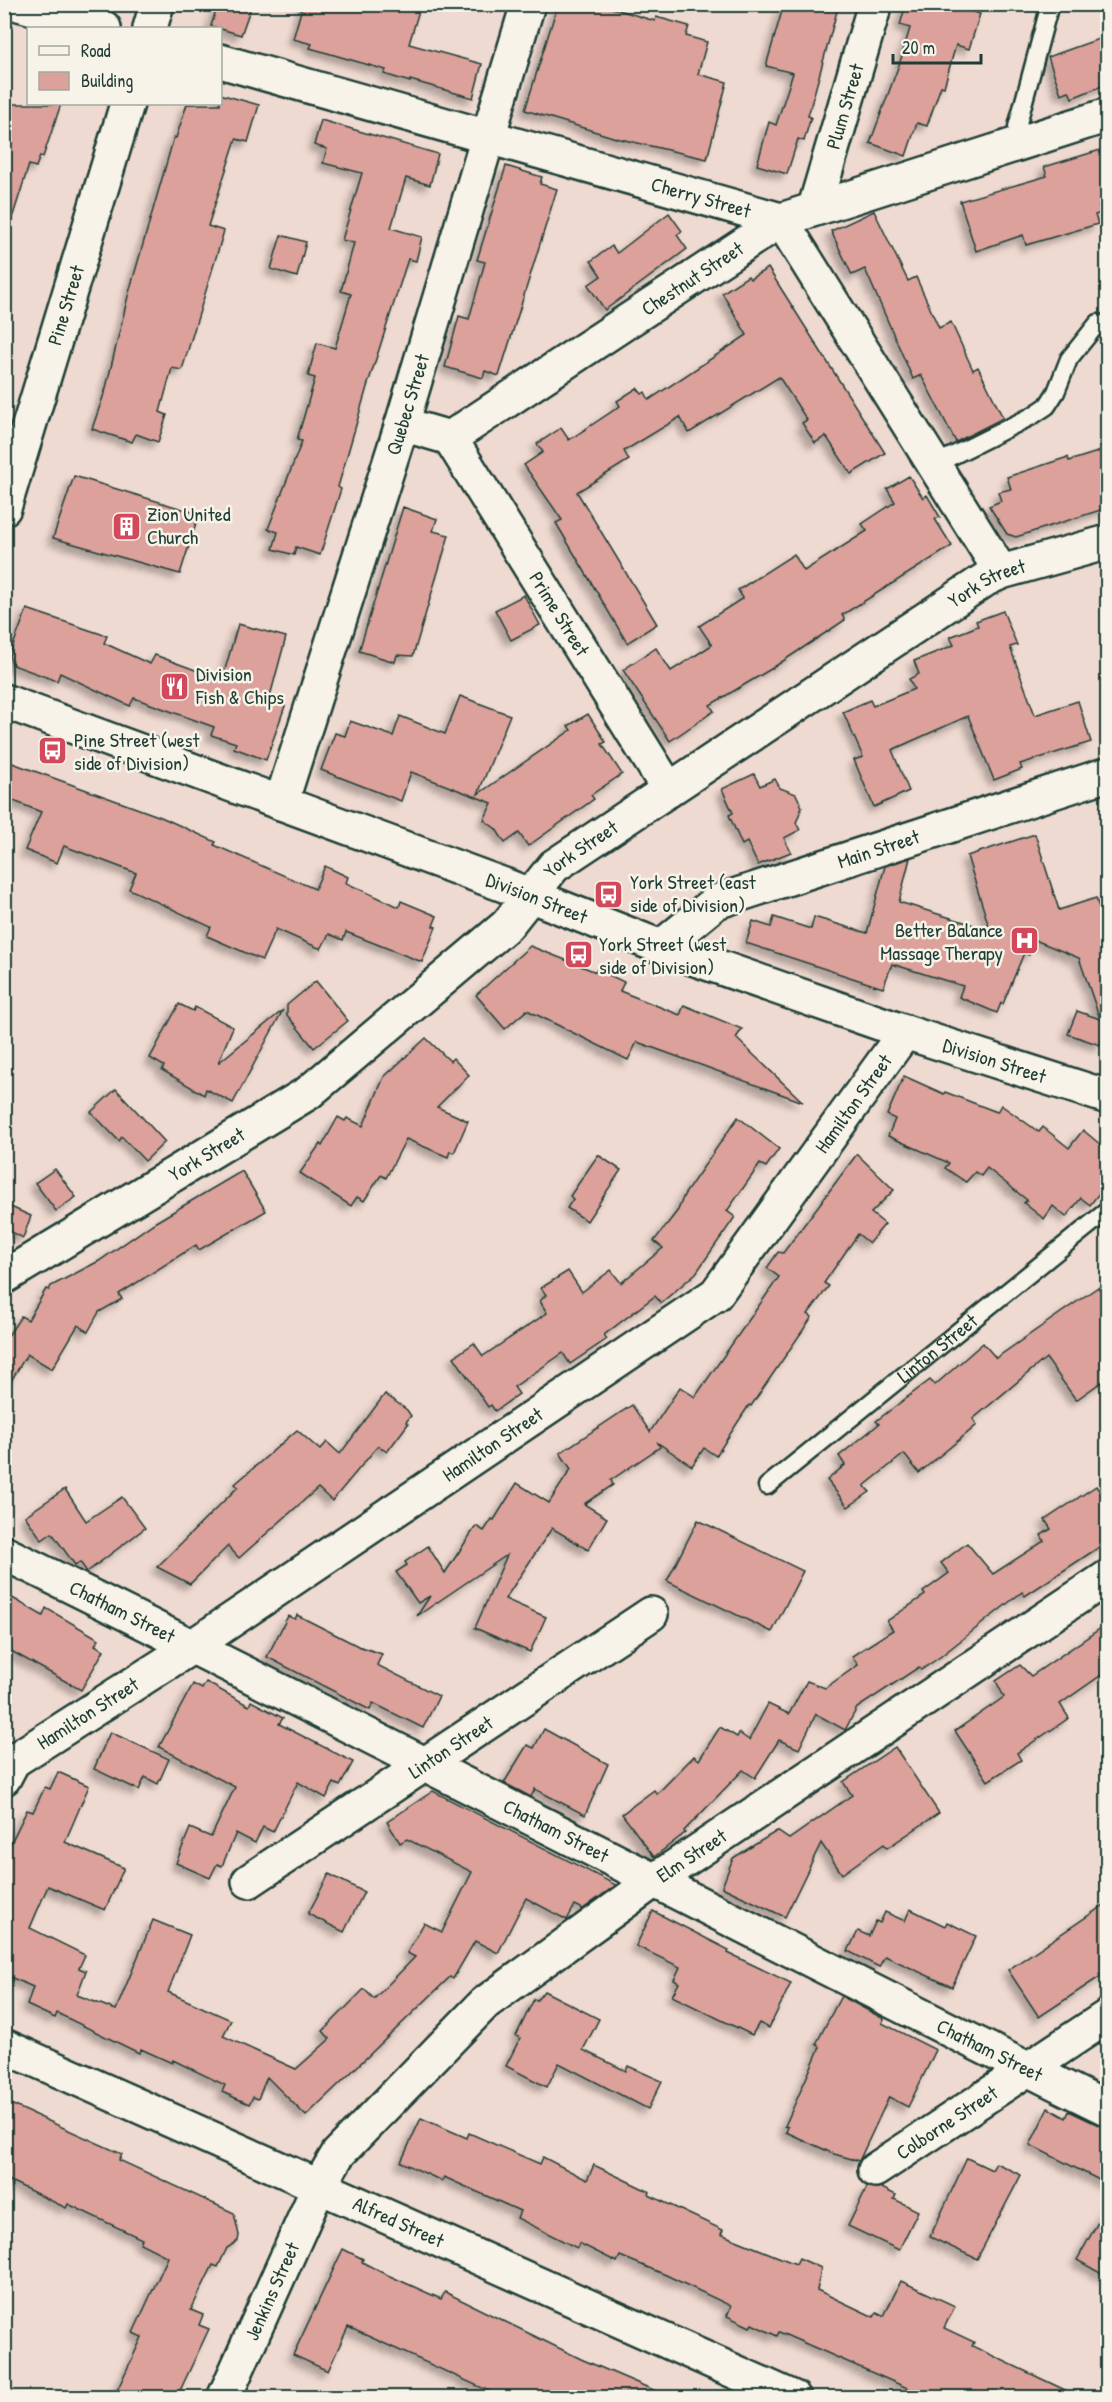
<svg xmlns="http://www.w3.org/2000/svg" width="1112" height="2402" font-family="'Patrick Hand',sans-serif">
<defs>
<filter id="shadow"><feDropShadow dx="-5.5" dy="5.5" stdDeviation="3" flood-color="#0004"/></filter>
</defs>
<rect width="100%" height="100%" fill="#efdad1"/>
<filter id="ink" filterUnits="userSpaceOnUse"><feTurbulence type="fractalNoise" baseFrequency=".0167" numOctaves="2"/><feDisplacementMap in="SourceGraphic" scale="12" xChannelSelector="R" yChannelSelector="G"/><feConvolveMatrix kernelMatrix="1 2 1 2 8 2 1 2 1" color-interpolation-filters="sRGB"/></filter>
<g filter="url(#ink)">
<!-- building -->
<g fill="#dba19a" stroke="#1f3d34" stroke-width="1.5" filter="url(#shadow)">
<polygon points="218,4 252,4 241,35 211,26"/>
<polygon points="303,4 421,4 409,44 482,64 473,98 410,80 410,82 384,74 386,70 310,48 312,44 293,39"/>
<polygon points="558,4 599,4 655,21 656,17 689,26 686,36 707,42 698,74 727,82 707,159 616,138 525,110"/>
<polygon points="784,4 839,4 808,116 811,117 804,141 798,139 787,174 757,165 769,122 776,125 793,73 766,66"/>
<polygon points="906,4 972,4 970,11 980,14 969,49 956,45 944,87 941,86 927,126 917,123 906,156 870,143 900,62 910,28 900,25"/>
<polygon points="1107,36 1107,84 1072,98 1069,91 1061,94 1048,57"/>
<polygon points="220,94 259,105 248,142 236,139 208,226 224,231 182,370 172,368 160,412 167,415 158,442 136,434 132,442 92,429 106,388 128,296 174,137 176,138 187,104 220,104"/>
<polygon points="9,104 61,104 43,157 40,156 36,167 29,165 10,225 4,224 4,105 9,106"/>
<polygon points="321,120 438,154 430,185 406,178 391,228 422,237 416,261 408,259 393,306 367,387 338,487 341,489 320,555 296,547 294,555 273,549 278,532 268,529 302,441 297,440 315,378 308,376 317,343 335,348 351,294 341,291 354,243 342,240 362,173 323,163 327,149 314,145"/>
<polygon points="1107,148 1107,203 1099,206 1101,213 1095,215 1098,224 1026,245 1023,235 976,251 960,201 1047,176 1044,167"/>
<polygon points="506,166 542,177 540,184 557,189 499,376 485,371 483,378 445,367 459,316 469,319 485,262 477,260"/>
<polygon points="874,211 908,281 916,277 939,328 951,322 973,370 978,367 1003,418 956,442 921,375 913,379 865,269 852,275 831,231"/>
<polygon points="669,213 682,231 677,235 687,249 605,310 588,285 601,276 591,261 612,246 617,253"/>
<polygon points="281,235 306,242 297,277 271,269"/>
<polygon points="768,268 885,453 851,474 826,436 815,443 802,423 807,420 779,377 689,433 680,417 624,451 629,460 577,492 657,624 627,643 556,523 562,520 524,465 543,452 537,444 561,428 569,440 620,406 617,401 637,388 642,394 645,392 649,400 747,335 722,293 748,276 750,279"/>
<polygon points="1107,449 1107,508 1016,537 1007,534 989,506 1001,501 998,492 1011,489 1007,477 1068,457 1069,461"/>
<polygon points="74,476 199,514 180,574 53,538"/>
<polygon points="909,476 923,498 927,495 940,517 935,519 952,546 842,615 845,620 771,669 710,705 714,711 670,741 623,670 656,648 671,671 712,645 699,626 743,598 738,590 794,554 804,571 867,531 862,524 895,502 887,489"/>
<polygon points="403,507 437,519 433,531 449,535 413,656 397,655 395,662 359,651"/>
<polygon points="524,595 540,625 511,640 495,610"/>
<polygon points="27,609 107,636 104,643 150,664 155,655 222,680 238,624 286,637 269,700 285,706 266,760 234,748 236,743 211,735 214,727 134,698 130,706 60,673 57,681 13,665 9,656"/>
<polygon points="1003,611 1017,645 1010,647 1035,715 1078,701 1091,742 1020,764 1022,769 994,780 968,716 892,750 909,791 874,807 854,760 863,757 843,712 870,700 873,706 914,689 909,679 919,674 914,661 954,645 950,637 978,626 976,621"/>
<polygon points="460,696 510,715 478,794 571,730 568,726 588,714 606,742 602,744 622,774 591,795 594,799 528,846 519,833 505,843 496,829 484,820 492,803 411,772 401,801 321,770 335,733 345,736 350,721 393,736 400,716 445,734"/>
<polygon points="4,760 161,817 216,842 214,845 315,889 325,866 348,877 346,883 399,907 401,901 437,916 433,926 436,927 422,962 346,932 343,940 329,934 321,949 276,929 262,960 207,936 211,927 129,889 136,873 64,846 57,863 25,850 41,812 4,797"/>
<polygon points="754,774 760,786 775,779 780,788 796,794 802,807 796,823 800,830 784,838 791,852 758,865 747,842 742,845 729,815 733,813 722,789"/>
<polygon points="1035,834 1059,910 1096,898 1107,933 1107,1030 1105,1030 1100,1045 1068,1034 1077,1011 1100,1019 1079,958 1035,940 1029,955 1024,953 1003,1004 1001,1003 997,1013 959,997 963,986 892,964 883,988 746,943 753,921 771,927 774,917 811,929 814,917 867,933 885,866 910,858 899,902 990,930 967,856"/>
<polygon points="530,946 596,972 597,969 624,982 620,991 680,1015 684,1005 742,1029 736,1038 803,1102 637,1042 628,1060 527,1010 505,1029 476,995"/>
<polygon points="316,981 348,1021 314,1048 287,1015 287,1005"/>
<polygon points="179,1004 193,1011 195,1007 233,1027 218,1063 283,1010 233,1103 206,1089 204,1095 162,1070 164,1066 150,1058"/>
<polygon points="426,1038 450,1061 453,1058 469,1075 437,1107 468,1121 454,1153 450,1151 448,1157 406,1139 386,1178 381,1175 364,1201 357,1197 351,1206 300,1173 320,1144 322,1146 338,1117 345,1121 347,1118 363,1126 384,1077"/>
<polygon points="904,1076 944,1094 945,1092 997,1112 1001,1105 1039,1132 1043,1127 1069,1148 1083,1130 1107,1150 1107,1183 1090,1205 1081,1198 1066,1217 1053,1206 1044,1219 1024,1203 1027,1200 987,1168 981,1176 975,1172 966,1182 945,1168 949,1163 888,1136 895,1119 887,1115"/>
<polygon points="116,1089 165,1142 145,1161 122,1137 119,1141 91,1112"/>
<polygon points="738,1117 779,1149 766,1167 760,1164 727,1211 735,1217 696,1273 661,1303 655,1296 604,1335 607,1339 570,1364 563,1353 514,1387 519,1394 495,1411 491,1405 488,1407 454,1357 474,1343 483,1356 547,1313 540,1301 546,1295 541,1288 568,1271 582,1292 611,1270 621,1283 663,1248 654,1241 678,1210 684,1195"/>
<polygon points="857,1154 894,1190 871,1213 885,1224 869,1243 858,1234 824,1283 829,1286 808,1314 812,1317 751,1406 749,1405 716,1456 704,1448 692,1466 658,1443 660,1447 611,1480 613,1485 584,1504 607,1518 588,1550 552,1528 505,1599 546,1617 530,1652 475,1628 507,1555 417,1616 430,1596 418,1603 396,1572 407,1565 405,1562 428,1546 445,1573 476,1526 484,1531 492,1519 494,1520 517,1483 549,1503 571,1469 560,1453 632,1405 650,1432 680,1387 695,1397 779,1277 767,1268 778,1252 783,1253"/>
<polygon points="598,1155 621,1170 587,1221 567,1208 573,1199 570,1196"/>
<polygon points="55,1169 76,1197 56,1211 35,1183"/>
<polygon points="242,1171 266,1211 199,1250 196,1245 119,1294 122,1299 99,1312 88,1332 78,1325 52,1369 27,1354 4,1393 4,1342 21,1316 28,1320 46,1289 49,1290 51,1286 99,1261 154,1223"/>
<polygon points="4,1204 31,1216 23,1238 4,1228"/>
<polygon points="1098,1287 1107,1301 1107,1378 1076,1400 1046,1358 973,1419 977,1425 919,1473 904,1454 864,1486 870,1492 848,1507 827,1480 845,1465 839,1456 879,1424 876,1421 930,1380 935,1385 983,1343 996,1358"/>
<polygon points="385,1394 407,1410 411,1416 406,1422 408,1424 387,1452 378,1446 332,1501 318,1488 239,1558 228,1546 190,1584 157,1567 238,1487 235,1484 297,1430 320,1450 327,1442 340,1454"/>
<polygon points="1096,1486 1107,1502 1107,1542 1025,1596 1022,1592 940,1657 921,1670 919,1667 857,1708 845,1730 816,1714 799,1749 779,1740 755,1778 743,1770 684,1831 685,1833 654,1857 622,1814 654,1790 657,1794 694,1756 699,1760 720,1727 737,1737 739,1733 749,1740 768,1704 789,1714 807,1681 825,1688 858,1665 852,1656 893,1630 887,1621 925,1595 923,1592 949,1573 941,1563 967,1543 993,1574 1044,1541 1041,1535 1051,1529 1045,1520"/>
<polygon points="65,1489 86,1521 122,1497 145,1528 87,1572 80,1562 75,1565 52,1533 42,1540 25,1516"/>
<polygon points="698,1520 803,1571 772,1632 667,1581"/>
<polygon points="4,1593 43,1616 46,1608 99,1639 95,1645 104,1650 81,1690 4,1647"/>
<polygon points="297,1615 358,1646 382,1654 377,1665 439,1696 423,1728 373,1703 370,1710 267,1657 288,1616 295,1619"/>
<polygon points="1107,1624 1107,1671 1060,1704 1069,1718 1017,1753 1021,1760 988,1781 955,1731 1004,1697 996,1681 1020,1665 1031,1676"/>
<polygon points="206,1682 249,1706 251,1701 283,1718 279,1724 353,1762 340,1786 334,1783 326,1798 298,1782 273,1832 263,1827 255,1843 236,1833 222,1866 217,1864 210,1878 176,1863 190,1828 211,1837 235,1787 159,1747 193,1684 202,1689"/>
<polygon points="544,1729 608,1764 585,1815 535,1789 531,1797 504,1783 527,1745 534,1748"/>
<polygon points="110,1732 169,1759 158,1784 145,1777 139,1790 94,1769"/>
<polygon points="895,1747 939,1813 887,1848 884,1844 842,1874 821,1843 785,1917 722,1887 733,1858 777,1831 789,1839 852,1795 843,1782"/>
<polygon points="58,1772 89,1786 65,1842 124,1868 105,1910 48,1886 30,1928 85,1955 79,1968 86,1971 77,1995 116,2010 153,1920 190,1935 168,1992 231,2020 223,2036 296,2069 330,2039 323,2031 364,1989 374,1999 415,1957 407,1953 424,1923 442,1932 472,1872 407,1839 400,1843 387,1822 433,1791 616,1885 583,1909 575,1905 567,1920 526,1898 498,1953 475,1941 453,1979 450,1977 306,2116 267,2077 258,2099 253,2097 249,2104 222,2092 225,2085 173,2060 172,2063 141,2049 139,2053 57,2013 55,2018 27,2005 33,1987 8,1976 4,1984 4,1857 27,1810 33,1812 45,1787 50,1789"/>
<polygon points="329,1874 364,1892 344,1932 308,1914"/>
<polygon points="1107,1903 1107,1972 1039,2017 1008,1970"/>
<polygon points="910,1909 945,1926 947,1922 976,1936 952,1987 885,1956 879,1967 848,1951 858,1931 869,1936 876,1921 880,1923 885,1912 905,1921"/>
<polygon points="653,1911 729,1950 728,1953 791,1983 769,2028 759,2023 752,2035 672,1996 679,1983 674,1980 680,1967 636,1946"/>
<polygon points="544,1991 599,2019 583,2050 626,2071 628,2066 662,2081 648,2109 559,2063 547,2087 506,2066 520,2038 516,2036 534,1999 537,2000"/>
<polygon points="841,1996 884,2019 882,2023 936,2050 908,2107 889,2097 859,2161 834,2154 786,2132 788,2127 785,2126 820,2047 816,2044"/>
<polygon points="4,2101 122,2154 119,2160 234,2213 239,2235 238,2241 227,2248 218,2267 213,2265 191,2310 203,2315 199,2325 209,2329 177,2397 114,2397 142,2337 133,2333 168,2257 140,2243 142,2239 68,2204 66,2208 4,2178"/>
<polygon points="1048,2108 1066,2118 1069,2111 1107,2129 1107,2184 1030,2145"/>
<polygon points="421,2118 467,2138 469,2133 540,2164 543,2157 587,2180 594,2165 650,2192 649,2195 723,2230 721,2234 796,2264 799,2258 821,2268 817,2290 874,2317 877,2312 884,2316 901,2281 955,2306 944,2328 974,2342 972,2346 1080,2397 928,2397 779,2332 777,2336 752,2324 750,2327 727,2316 731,2306 666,2275 620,2256 617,2262 579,2243 577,2248 517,2218 520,2211 444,2177 442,2181 401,2162"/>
<polygon points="967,2158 992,2170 996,2163 1021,2175 977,2259 930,2237"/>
<polygon points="867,2187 880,2187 896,2195 894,2199 918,2211 899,2250 848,2226"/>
<polygon points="1107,2206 1107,2277 1077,2260"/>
<polygon points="343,2249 363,2259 362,2262 381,2272 441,2299 445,2292 581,2359 670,2397 486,2397 489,2391 348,2327 328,2371 293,2355"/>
</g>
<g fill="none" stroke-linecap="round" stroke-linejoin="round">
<defs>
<g id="lane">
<polyline points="1021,142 1017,127 1050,4"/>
<polyline points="934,465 1032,416 1047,406 1056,392 1069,359 1098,323"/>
<path id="s1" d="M767,1486L1108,1210"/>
</g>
<g id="street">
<polyline points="19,4 104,28"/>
<polyline points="150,28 157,4"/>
<path id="s2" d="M220,61L781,220L1001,572"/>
<path id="s3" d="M815,207L875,4"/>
<path id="s4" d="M402,424L450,438L781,220L1108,115"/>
<path id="s5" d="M450,438L669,790"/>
<path id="s6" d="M4,508L127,104"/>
<path id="s7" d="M281,803L402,424L528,4"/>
<path id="s8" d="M661,947L716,902L1108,774"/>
<path id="s9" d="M4,1277L308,1093L507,925L554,866L986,579L1001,572L1108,542"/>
<path id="s10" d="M4,1553C374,1735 738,1926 1108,2109"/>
<path id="s11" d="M4,1778L13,1761L193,1646L716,1294L905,1032"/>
<path id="s12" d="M249,1881L651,1614"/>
<path id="s13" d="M875,2170L1108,2016"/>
<path id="s14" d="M224,2398L319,2186L338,2154L485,2003L652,1882L1108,1577"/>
</g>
<g id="secondary">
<path id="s15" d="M4,701L504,885L661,947L905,1032L1108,1097"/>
<path id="s16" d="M4,2046L794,2398"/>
</g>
</defs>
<!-- lane casing -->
<use href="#lane" stroke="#1f3d34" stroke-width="21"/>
<!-- street casing -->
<use href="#street" stroke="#1f3d34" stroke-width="38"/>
<!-- secondary casing -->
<use href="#secondary" stroke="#1f3d34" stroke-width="38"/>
<!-- lane -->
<use href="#lane" stroke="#f7f3e8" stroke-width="16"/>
<!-- street -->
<use href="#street" stroke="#f7f3e8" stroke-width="33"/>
<!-- secondary -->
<use href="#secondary" stroke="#f7f3e8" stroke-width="33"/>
</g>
</g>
<!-- icons -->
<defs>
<symbol id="building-square" viewBox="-11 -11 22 22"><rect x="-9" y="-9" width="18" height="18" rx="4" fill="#d1495b" stroke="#f7f3e8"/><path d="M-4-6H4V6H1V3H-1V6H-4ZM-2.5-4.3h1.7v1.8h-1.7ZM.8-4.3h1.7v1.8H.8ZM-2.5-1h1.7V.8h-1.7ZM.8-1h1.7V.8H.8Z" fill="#fff"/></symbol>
<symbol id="restaurant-square" viewBox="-11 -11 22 22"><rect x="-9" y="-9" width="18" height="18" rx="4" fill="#d1495b" stroke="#f7f3e8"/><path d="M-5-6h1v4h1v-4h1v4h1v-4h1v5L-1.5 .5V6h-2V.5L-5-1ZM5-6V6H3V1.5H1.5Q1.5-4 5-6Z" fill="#fff"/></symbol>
<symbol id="bus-square" viewBox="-11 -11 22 22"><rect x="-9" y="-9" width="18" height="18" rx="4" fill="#d1495b" stroke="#f7f3e8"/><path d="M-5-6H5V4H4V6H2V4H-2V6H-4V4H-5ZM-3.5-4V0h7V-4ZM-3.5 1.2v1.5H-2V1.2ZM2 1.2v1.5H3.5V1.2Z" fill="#fff"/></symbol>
<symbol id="hospital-square" viewBox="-11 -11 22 22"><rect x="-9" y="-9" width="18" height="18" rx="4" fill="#d1495b" stroke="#f7f3e8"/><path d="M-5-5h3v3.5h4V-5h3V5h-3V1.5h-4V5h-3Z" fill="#fff"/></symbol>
</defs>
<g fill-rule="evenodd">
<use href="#building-square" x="110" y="510" width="33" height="33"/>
<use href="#restaurant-square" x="158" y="670" width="33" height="33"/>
<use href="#bus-square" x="36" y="734" width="33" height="33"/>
<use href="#bus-square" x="592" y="878" width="33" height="33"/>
<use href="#hospital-square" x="1008" y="924" width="33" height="33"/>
<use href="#bus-square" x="562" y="938" width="33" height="33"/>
</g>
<g text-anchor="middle" stroke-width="5" stroke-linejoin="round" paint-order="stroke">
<!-- street labels -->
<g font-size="20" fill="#1f3d34" stroke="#f7f3e8">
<text dy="7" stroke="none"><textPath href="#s3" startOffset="105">Plum Street</textPath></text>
<text dy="7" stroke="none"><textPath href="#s2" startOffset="500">Cherry Street</textPath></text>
<text dy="7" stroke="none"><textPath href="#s4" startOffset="340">Chestnut Street</textPath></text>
<text dy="7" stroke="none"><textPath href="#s6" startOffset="212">Pine Street</textPath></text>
<text dy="7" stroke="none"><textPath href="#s7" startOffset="418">Quebec Street</textPath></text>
<text dy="7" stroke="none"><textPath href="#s9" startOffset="1209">York Street</textPath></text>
<text dy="7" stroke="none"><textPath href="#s5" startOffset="207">Prime Street</textPath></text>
<text dy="7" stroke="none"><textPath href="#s8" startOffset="242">Main Street</textPath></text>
<text dy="7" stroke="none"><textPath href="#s9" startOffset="723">York Street</textPath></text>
<text dy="7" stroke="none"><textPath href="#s15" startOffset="568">Division Street</textPath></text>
<text dy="7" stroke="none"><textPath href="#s15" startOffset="1054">Division Street</textPath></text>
<text dy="7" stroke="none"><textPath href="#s11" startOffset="1098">Hamilton Street</textPath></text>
<text dy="7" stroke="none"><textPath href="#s9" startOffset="237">York Street</textPath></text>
<text dy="7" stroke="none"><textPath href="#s1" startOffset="219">Linton Street</textPath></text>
<text dy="7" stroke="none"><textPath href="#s11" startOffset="594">Hamilton Street</textPath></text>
<text dy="7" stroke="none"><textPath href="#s10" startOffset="132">Chatham Street</textPath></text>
<text dy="7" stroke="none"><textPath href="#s11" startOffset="108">Hamilton Street</textPath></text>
<text dy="7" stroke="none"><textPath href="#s12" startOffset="242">Linton Street</textPath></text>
<text dy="7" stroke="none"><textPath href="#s10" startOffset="618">Chatham Street</textPath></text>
<text dy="7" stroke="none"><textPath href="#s14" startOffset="734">Elm Street</textPath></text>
<text dy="7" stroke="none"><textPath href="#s10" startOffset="1104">Chatham Street</textPath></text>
<text dy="7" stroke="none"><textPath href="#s13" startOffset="86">Colborne Street</textPath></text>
<text dy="7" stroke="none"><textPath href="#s16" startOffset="432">Alfred Street</textPath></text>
<text dy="7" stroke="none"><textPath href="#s14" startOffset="117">Jenkins Street</textPath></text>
</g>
<!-- poi labels -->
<g font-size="20" fill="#1f3d34" stroke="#f7f3e8" text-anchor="start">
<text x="147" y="521">Zion United<tspan x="147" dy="23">Church</tspan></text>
<text x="196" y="681">Division<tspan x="196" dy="23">Fish &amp; Chips</tspan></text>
<text x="74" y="747">Pine Street (west<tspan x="74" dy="23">side of Division)</tspan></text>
<text x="630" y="889">York Street (east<tspan x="630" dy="23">side of Division)</tspan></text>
<text x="1003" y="937" text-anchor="end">Better Balance<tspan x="1003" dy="23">Massage Therapy</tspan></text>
<text x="599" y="951">York Street (west<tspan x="599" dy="23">side of Division)</tspan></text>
</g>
</g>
<!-- margin -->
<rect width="1112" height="2402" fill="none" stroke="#f7f3e8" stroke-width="24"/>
<rect x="12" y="12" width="1088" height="2378" fill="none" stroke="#1f3d34" stroke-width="2" filter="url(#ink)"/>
<!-- legend -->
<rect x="27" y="27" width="195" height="78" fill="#f7f3e8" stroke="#a1aaa0" stroke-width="1.5"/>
<rect x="39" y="46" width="30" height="9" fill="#f7f3e8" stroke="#a1aaa0" stroke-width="1.5"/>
<text x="81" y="57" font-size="18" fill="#1f3d34">Road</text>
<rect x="39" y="72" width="30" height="18" fill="#dba19a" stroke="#a1aaa0" stroke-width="1.5"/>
<text x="81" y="87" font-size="18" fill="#1f3d34">Building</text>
<!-- scale -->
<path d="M893 54v9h88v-9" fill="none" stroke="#1f3d34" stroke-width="3"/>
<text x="902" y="54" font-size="18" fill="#1f3d34" stroke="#f7f3e8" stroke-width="4.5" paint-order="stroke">20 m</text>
</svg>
